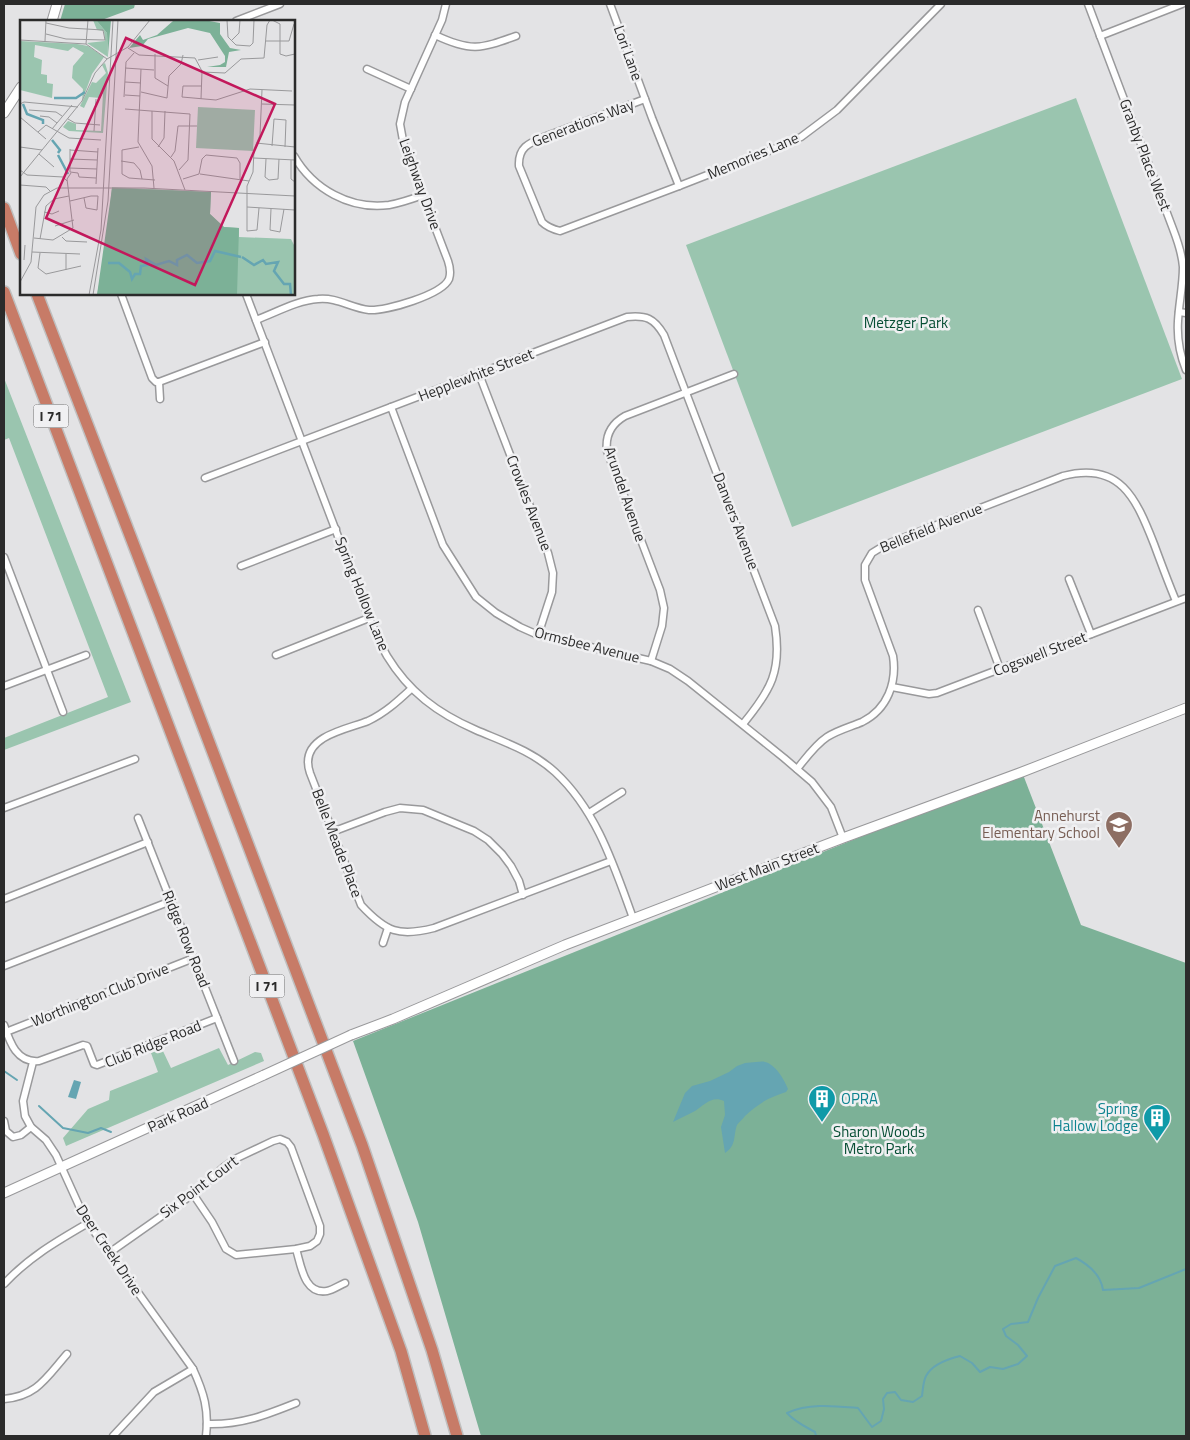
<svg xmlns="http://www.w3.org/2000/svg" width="1190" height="1440" font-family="'Titillium Web',sans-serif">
<rect width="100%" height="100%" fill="#e3e3e5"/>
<!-- green -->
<g fill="#9ac5af">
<polygon points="1076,98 1182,379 792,527 686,245"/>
<polygon points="4,378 131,702 4,750 4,738 108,697 9,438 4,440"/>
<polygon points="219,1048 228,1065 255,1052 261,1053 264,1061 66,1146 63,1138 88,1109 109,1100 110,1091 158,1072 151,1053 162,1049 171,1068"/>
</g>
<!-- forest -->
<g fill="#7cb197">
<polygon points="65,4 135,4 134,8 99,21 60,21"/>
<polygon points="1022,772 1081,925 1186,963 1186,1436 481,1436 418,1222 353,1041"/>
</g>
<!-- water -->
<g fill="#65a5b2">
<path d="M756,1062C759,1062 762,1061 765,1062C775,1064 784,1079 788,1089L786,1092C768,1098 759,1103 745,1116C743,1119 739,1122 737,1125C733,1136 737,1145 725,1153L721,1127L725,1115L724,1101C712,1095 704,1105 695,1111C688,1115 680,1118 673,1122L685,1093L692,1086L710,1081L729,1072L737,1066L745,1063Z"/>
<polygon points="74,1080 81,1082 76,1099 68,1097"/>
</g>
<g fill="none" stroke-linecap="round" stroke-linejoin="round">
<!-- stream -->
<g stroke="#65a5b2" stroke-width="2">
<polyline points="4,1071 17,1080"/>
<polyline points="39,1106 63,1128 88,1133 101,1128 111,1132"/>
<path d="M816,1436L815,1432C804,1426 795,1422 787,1413C809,1403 834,1406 858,1408L872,1427L881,1421L884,1409L883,1399L887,1393L895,1392L901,1400L913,1402L922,1396C923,1389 923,1382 926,1376C932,1364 948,1359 960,1356L972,1363L980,1372L990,1367L1003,1369L1018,1364L1027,1356L1018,1345L1006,1336L1003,1329L1011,1324L1028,1322L1038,1298L1055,1266L1076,1258C1089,1265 1101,1275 1103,1290L1139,1288L1186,1269"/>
</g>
<defs>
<g id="street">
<polyline points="610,4 652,118 679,186"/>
<path d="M1088,4L1173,229C1178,242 1182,254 1183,267C1183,285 1179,303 1178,321C1177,337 1180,355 1186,370"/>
<polyline points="236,21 280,4"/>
<path d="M435,35C471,52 480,49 516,36"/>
<polyline points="1100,36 1182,4"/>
<polyline points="367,69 411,89"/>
<path d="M645,99L544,137C529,143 518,147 519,166L542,222C547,227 552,229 560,231L679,186L784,145L801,137L837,110L941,4"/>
<path d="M294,156C313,189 350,210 389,205C400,203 412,199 423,195"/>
<polyline points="121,294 152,378 156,382 159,382"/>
<path d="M246,294L369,618C375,630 380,644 387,656C409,692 437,713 476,730C504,742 532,751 555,772C597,811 614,866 633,918"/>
<polyline points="1179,312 1186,313"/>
<path d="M256,320C275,313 298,300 318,299C337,297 351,308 369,310C386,311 442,295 449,279C451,273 450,267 448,261L404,146L400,124L405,102L442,20L446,4"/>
<polyline points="479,374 548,553 553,573 552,592 538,635"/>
<polyline points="159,382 265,342"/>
<polyline points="159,382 160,399"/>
<polyline points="391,407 443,545 476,597 496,613 520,627 538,635 651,661 670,669 688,681 784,758 812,782 831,807 843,838"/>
<path d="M205,478L627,317C646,315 654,318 664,335L775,626C782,671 771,690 743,724"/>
<polyline points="4,557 63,712"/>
<polyline points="241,566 336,529"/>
<polyline points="1069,579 1091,634"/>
<polyline points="978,610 1000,669"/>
<polyline points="276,655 369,618"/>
<path d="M651,661L662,626L664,608L660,590L607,451C605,435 611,424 625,416L734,374"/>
<polyline points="4,686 86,655"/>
<polyline points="892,687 929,694 937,693 1186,598"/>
<path d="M411,689C398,701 385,713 368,721C348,729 308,735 308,762C308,765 309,770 310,773L361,905C386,932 399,937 434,928L611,861"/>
<path d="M797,769C806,758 815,745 827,737C838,730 850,727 862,722C888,709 897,682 893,656L865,580V565L872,553L885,545L1063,476C1120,461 1136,498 1154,544C1161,563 1168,582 1176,601"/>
<polyline points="4,808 135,759"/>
<polyline points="589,813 622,792"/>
<polyline points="138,818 234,1061"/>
<polyline points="332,832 385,812 400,808 423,810 474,831 488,840 502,854 511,866 519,881 523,895"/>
<polyline points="4,899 148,842"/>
<polyline points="383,943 388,928"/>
<polyline points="4,966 171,901"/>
<path d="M4,1025C10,1043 17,1063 39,1061L83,1045L87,1046L94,1064L97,1065L217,1018"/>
<polyline points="6,1032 194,958"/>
<path d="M33,1062L23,1101L25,1116L31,1127L46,1140L56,1155L81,1210L88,1223L193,1369C204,1393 209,1410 206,1436"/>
<polyline points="4,1121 6,1131 13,1137 21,1135 31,1127"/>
<path d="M296,1249C301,1265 304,1295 327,1291C333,1290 340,1285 345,1283"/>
<polyline points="109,1253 193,1194 224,1167 237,1158 273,1141 280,1139 287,1142 291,1147 320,1226 320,1234 317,1241 310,1246 296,1249 236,1255 226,1249 212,1222 193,1194"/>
<path d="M4,1284C29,1257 57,1241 88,1223"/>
<path d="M4,1399C37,1396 46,1378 67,1354"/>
<path d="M207,1424C241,1425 266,1415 296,1403"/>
<polyline points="113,1436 154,1392 193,1369"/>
</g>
<g id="secondary">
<polyline points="52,21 57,4"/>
<polyline points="4,113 21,87"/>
<polyline points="351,1035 393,1019 565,945 843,838 1022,772 1186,708"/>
<polyline points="4,1193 264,1075"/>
</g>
<g id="highway">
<polyline points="4,208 21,254"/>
<polyline points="4,292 323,1134 401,1351 425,1436"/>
<polyline points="37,294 160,613 362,1145 432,1350 457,1436"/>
</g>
</defs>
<!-- street casing -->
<use href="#street" stroke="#99999b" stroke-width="9"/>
<!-- secondary casing -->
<use href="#secondary" stroke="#99999b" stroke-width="11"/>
<!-- highway casing -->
<use href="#highway" stroke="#bfbfbf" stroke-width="14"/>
<!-- street -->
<use href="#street" stroke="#fff" stroke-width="6"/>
<!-- secondary -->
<use href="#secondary" stroke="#fff" stroke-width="9"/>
<!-- highway -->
<use href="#highway" stroke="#c77b67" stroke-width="11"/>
<defs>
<polyline id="secondary-bridge" points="264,1075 351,1035"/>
</defs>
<!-- secondary-bridge casing -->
<use href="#secondary-bridge" stroke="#99999b" stroke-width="11" stroke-linecap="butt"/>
<!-- secondary-bridge -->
<use href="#secondary-bridge" stroke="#fff" stroke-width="9"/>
</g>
<!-- icons -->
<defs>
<symbol id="school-pin" viewBox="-11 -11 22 30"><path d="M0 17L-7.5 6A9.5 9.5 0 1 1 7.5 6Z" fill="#8d6e63" stroke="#f0f0f2"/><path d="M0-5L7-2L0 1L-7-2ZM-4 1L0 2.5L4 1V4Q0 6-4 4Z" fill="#fff"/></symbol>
<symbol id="building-pin" viewBox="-11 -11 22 30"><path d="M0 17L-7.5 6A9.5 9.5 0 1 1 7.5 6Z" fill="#0f9aa8" stroke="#f0f0f2"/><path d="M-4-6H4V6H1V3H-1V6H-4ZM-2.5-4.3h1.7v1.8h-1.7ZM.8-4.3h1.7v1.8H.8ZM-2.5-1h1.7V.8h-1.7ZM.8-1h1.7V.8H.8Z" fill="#fff"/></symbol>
</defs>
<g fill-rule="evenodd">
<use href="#school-pin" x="1103" y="809" width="32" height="43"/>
<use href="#building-pin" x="806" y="1083" width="32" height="43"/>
<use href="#building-pin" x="1141" y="1102" width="32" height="43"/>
</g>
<g text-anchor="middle" stroke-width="5" stroke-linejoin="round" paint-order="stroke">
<!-- shield labels -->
<g fill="#f0f0f2" stroke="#666667" stroke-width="1">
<rect x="33.5" y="404.5" width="35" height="23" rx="4"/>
<rect x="249.5" y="974.5" width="35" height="23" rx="4"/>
</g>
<g font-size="14" font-weight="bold" fill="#2b2b2b">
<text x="51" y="421">I 71</text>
<text x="267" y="991">I 71</text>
</g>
<!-- street labels -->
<g font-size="15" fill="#2b2b2b" stroke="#f0f0f2">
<text transform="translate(628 53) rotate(70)" y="5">Lori Lane</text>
<text transform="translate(583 123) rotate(-21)" y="5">Generations Way</text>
<text transform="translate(1145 155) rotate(69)" y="5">Granby Place West</text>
<text transform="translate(753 156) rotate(-23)" y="5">Memories Lane</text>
<text transform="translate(420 184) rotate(70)" y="5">Leighway Drive</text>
<text transform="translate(476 375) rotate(-21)" y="5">Hepplewhite Street</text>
<text transform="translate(625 494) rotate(71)" y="5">Arundel Avenue</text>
<text transform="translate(529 503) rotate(69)" y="5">Crowles Avenue</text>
<text transform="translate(736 521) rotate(69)" y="5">Danvers Avenue</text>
<text transform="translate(931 528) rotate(-22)" y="5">Bellefield Avenue</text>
<text transform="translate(362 594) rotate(68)" y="5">Spring Hollow Lane</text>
<text transform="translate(587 645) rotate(14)" y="5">Ormsbee Avenue</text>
<text transform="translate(1040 654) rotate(-21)" y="5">Cogswell Street</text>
<text transform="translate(337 843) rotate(69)" y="5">Belle Meade Place</text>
<text transform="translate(767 867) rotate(-21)" y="5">West Main Street</text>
<text transform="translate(186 939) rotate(68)" y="5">Ridge Row Road</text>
<text transform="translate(100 995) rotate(-22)" y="5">Worthington Club Drive</text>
<text transform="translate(153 1044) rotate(-22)" y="5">Club Ridge Road</text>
<text transform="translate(178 1115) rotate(-24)" y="5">Park Road</text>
<text transform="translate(199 1187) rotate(-37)" y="5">Six Point Court</text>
<text transform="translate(109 1250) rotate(56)" y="5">Deer Creek Drive</text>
</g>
<!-- park labels -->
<g font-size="15" fill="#064e34" stroke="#f0f0f2">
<text x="906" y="328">Metzger Park</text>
<text x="879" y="1137">Sharon Woods<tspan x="879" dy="17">Metro Park</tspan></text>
</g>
<!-- education labels -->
<g font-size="15" fill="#785e54" stroke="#f0f0f2" text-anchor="end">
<text x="1100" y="821">Annehurst<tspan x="1100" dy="17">Elementary School</tspan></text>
</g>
<!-- culture labels -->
<g font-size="15" fill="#0d838f" stroke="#f0f0f2" text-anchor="start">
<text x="841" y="1104">OPRA</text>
<text x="1138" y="1114" text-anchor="end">Spring<tspan x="1138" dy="17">Hallow Lodge</tspan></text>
</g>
</g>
<!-- overview -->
<g transform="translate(20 20)">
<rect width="275" height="275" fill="#e3e3e5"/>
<path d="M73,0H76L87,13L88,37L67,23L85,21L84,11L77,10ZM0,21L57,24L68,26L84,37L72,54L62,81L63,69L52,58L53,46L64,33L53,27L48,31L15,25L14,37L22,40L21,54L27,55V63L33,64L32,78L0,70ZM85,43L88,53L83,113L49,111L43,107L48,101L56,104V110L81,111L83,73L80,78L69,77L64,88L60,86L72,62L76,63L86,53L82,45ZM178,87L235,90L233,131L176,128ZM92,167L191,172L190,194L204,207L219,208V217L271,219L275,227V275H77L86,227Z" fill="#9ac5af"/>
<path d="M76,0H91L88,35L87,13ZM184,0L200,3V14L210,28L221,30L209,32L206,47H187L200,45L205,42V36L190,13L168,8L128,19L122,26L109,28L120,15L123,20L137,15L153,1ZM92,168L191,172L190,194L204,207L219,208L217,275H77Z" fill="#7cb197"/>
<path fill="none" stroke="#65a5b2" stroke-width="2.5" d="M34,78H56L65,72M3,84L7,94L23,100V104M32,120L40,130L38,133M38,135L48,154M222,237L234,245L243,240L246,244L258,242L254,251L264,264H270L271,275M88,243H99L110,252L112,259L115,254H120L121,246L127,245L126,239L136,245L149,241L157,245V240L167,235L177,243L190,241L195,231L221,237"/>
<path fill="none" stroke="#99999b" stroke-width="1" d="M207,0L208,17L216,25L230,26L233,23L234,0M252,0L260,4V34L266,36L275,34M26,14L46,19L85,20L83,10L49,8L26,3M0,20L66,24L87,39L108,27L130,0M212,20L219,13L220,0M25,21L26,0M246,21H269L274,4M66,24L68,0M108,28L119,35L175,38L182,51L181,79M135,34V58L148,66M244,38L247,5L250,0M178,40L198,37M105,48L134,50M121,49L118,122L132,146L134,168M182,52L205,53L221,39L244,38M105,62L121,63M181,66H163L162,77L196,80L230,69L272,71M121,72L147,78L149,56L161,44L163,35M105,75L120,76M104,77L106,42L114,33M0,84L4,82L58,87M242,84L275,85M105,89L170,94L168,140L159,150M9,90L36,92L42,96M132,91V119L154,141L165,170M20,96L29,97L37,103M0,97L26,119M48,99L55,103L80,105M32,109L52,85M74,111L76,79M18,112L26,105L49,118L81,120M236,123L275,127M252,126L254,99L266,100M0,127L22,130M119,127L102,130V154L109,158L135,160M138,127L144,118L145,91M265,127L266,100M50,129V152L58,153L59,157L76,158M50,130L78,132M19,134L34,147M151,137L155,131L158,106H177M234,138L275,140M50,139L77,140M246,139L245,157L249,160L258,159L259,139M271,140V159L275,162M101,141L114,143L120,150L122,159M49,148L77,149M0,150L7,155L43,157L47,161M180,154L229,161M0,157L62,81L75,53L87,39M163,159L179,154L182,139L186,135L217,138L220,143V159M76,164L78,128M0,165L26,167L30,171M50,181L71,176H78L77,190L66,188L64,178M227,187L275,190M239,188L237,210L227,211V166L233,152L234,129L240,115L242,70M251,189L250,210L260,212L264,189M24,192L32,194L39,191M35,206L54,200M42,217L46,221L67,222M14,218L33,220L53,208L47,159L51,153M20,219L26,186L34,179L49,176M12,232L60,234M20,233L18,248L26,254L61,246M46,234V250M4,240L5,225M0,262L11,242L16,187L24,175L37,168H124L275,176M69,275L81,210L93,0M73,275L88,181L98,0"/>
<path fill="#c2185b" fill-opacity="0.15" stroke="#c2185b" stroke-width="2.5" d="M106,18L255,84L175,265L26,198Z"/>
<rect width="275" height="275" fill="none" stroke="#2b2b2b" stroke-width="2.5"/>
</g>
<!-- border -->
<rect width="1190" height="1440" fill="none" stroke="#2b2b2b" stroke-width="10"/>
</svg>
